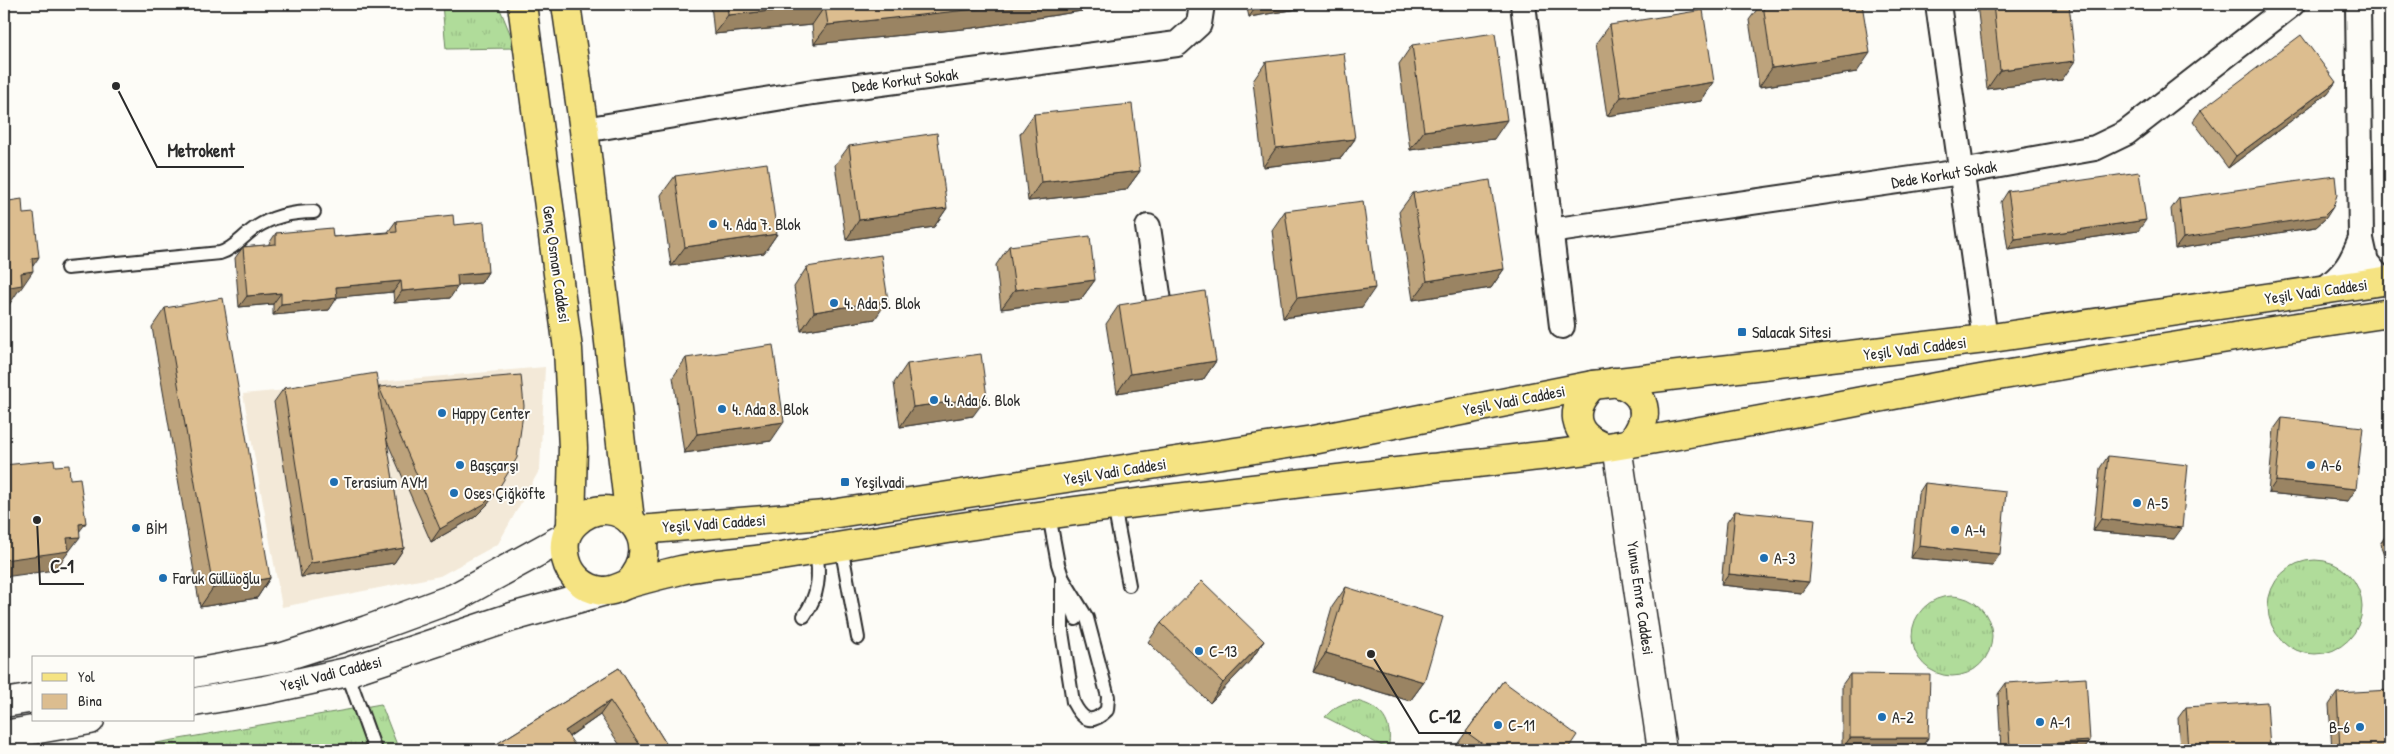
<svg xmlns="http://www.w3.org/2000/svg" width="2394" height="754" font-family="'Patrick Hand',sans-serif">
<defs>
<pattern id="grass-tufts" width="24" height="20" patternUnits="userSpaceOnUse" patternTransform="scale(1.25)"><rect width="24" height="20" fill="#b0dc9a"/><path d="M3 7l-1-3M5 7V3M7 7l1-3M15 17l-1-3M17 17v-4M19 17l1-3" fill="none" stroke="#98bd85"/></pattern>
</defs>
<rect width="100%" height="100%" fill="#fdfcf7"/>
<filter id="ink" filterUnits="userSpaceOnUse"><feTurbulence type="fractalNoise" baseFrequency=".02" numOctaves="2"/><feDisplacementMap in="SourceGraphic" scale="10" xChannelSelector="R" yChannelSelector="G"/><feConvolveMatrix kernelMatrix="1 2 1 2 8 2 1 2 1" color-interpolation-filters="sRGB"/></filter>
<g filter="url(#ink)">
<!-- built -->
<polygon fill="#f3e9d8" points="545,367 540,469 498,544 440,576 282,607 243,394"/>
<!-- grass -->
<g fill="url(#grass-tufts)" stroke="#6e8462">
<polygon points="442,4 498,4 516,48 446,49"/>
<circle cx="2315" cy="607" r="47"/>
<circle cx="1952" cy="636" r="40"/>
<path d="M1356,701C1381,706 1394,723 1388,749L1325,717C1335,706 1342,703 1356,701Z"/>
<polygon points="381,704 399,750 140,750 139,746"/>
</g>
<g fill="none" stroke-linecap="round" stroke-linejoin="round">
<defs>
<g id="lane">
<path d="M67,268L220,253C235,248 242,237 255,228C273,216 292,212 314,212"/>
<polyline points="1114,506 1129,585"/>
<polyline points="1049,515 1058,564 1076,619"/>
<polyline points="841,546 858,638"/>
<path d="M804,616C819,595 820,575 816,550"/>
<polyline points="347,672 375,750"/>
<polyline points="1073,702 1062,632 1062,577 1087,618 1108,697"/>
</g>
<g id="street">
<polyline points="1523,4 1562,326"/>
<polyline points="1938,4 1985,339"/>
<polyline points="2358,4 2361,239 2366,262 2382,281"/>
<polyline points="584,130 813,92 1177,44 1199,24 1202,4"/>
<polyline points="1148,227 1159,301"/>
<polyline points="1550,231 1961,172 2095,148 2126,133 2292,4"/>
<path d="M2323,290C2345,274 2351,264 2361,239"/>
</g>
<g id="secondary">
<polyline points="1617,446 1662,750"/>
<polyline points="194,673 283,657 367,630 454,598 565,537"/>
<polyline points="194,702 265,690 347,672 512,617 605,591"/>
<polyline points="4,703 34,698"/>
<polyline points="4,735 90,720"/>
</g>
<g id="primary">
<polyline points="522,4 568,349 573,448 571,525"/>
<polyline points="566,4 584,130 630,520"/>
<path d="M1614,382C1648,391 1652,417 1631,442"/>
<path d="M1593,385C1568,409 1572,435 1605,447"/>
<polyline points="639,530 825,515 1313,440 1593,385 1985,339 2390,280"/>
<path d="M628,584C670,542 617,485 576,522C564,533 563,545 566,559C570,576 584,589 602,591C613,592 621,586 631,583C647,578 664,574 681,570C707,564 735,563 762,559C826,549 890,538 954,528C1112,504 1272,487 1431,468C1492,461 1553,456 1614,446C1738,426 1862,400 1986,378C2121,355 2255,333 2390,313"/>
</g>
</defs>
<!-- lane casing -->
<use href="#lane" stroke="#2b2b2b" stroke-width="16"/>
<!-- street casing -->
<use href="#street" stroke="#2b2b2b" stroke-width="28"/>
<!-- secondary casing -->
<use href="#secondary" stroke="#2b2b2b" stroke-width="31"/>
<!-- primary casing -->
<use href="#primary" stroke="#2b2b2b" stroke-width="31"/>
<!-- lane -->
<use href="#lane" stroke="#fdfcf7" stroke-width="12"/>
<!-- street -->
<use href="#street" stroke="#fdfcf7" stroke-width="24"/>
<!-- secondary -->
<use href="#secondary" stroke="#fdfcf7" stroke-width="28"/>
<!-- primary -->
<use href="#primary" stroke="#f5e382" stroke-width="28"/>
<defs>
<path id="lane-bridge" d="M1073,702C1082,720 1091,726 1107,710L1108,697"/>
</defs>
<!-- lane-bridge casing -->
<use href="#lane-bridge" stroke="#2b2b2b" stroke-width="16" stroke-linecap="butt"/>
<!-- lane-bridge -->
<use href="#lane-bridge" stroke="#fdfcf7" stroke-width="12"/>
</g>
<!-- wall -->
<g fill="#bda37b" stroke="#2b2b2b">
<polygon points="711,4 1086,4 1082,11 973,28 814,44 812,25 714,34"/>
<polygon points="1246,4 1328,4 1249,17"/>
<polygon points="1761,4 1862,4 1857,72 1759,87 1749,20"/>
<polygon points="1977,4 2069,4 2062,80 1987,89"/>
<polygon points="1610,25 1714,82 1701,101 1607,116 1596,44"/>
<polygon points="1412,45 1494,139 1410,150 1399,64"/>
<polygon points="1266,62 1355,139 1341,158 1263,167 1253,81"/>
<polygon points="2328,93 2228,168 2193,121 2201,110"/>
<polygon points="1034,114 1140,171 1126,190 1028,201 1020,134"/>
<polygon points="849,146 947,208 934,227 846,240 835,165"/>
<polygon points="675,176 777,234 764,253 671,266 661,195"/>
<polygon points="2008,191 2138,231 2008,250 2001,202"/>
<polygon points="1413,193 1504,269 1491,288 1413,300 1399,212"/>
<polygon points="2179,198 2326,218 2316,227 2175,249 2171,209"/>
<polygon points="1285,211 1362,307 1283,318 1272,230"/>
<polygon points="396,221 454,225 488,272 481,283 458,285 450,298 394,303 393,292 337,297 329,310 273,315 273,304 239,307 235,258 243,247 268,245 276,233 333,237 388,232"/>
<polygon points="1009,246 1095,280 1081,299 1001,309 996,265"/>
<polygon points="807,267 875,319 801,331 794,287"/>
<polygon points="1119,305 1216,361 1203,380 1117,393 1106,324"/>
<polygon points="165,308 270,578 257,598 200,607 152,327"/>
<polygon points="686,358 771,441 684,453 673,377"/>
<polygon points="907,364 973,416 900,427 894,383"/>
<polygon points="379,387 488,504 475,517 431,542 386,439 404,548 394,563 301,577 274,402 284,388 378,388"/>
<polygon points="2282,418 2348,501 2268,493 2274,429"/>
<polygon points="2108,456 2174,539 2093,531 2100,468"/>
<polygon points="1925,483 1992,566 1911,558 1918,494"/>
<polygon points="1735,511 1801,593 1721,585 1727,522"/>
<polygon points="2388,532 2390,532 2390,570 2380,544"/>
<polygon points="1346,587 1424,682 1410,701 1313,672 1332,607"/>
<polygon points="1161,623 1264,641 1251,660 1210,703 1148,642"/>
<polygon points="619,668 670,750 623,750 600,715 569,737 487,750"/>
<polygon points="1850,674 1928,738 1920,749 1842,749 1842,685"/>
<polygon points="1503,681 1567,750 1453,750"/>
<polygon points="2006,683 2084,750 2001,750 1998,694"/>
<polygon points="2337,693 2390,750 2332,750 2329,705"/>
<polygon points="2186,707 2270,750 2180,750 2178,718"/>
</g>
<!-- shaded-wall -->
<g fill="#9a8464" stroke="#2b2b2b">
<polygon points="1016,4 1086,4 1082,11 973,28 814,44 828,25"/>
<polygon points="1258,4 1328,4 1249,17"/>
<polygon points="825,6 812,25 714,34 728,15"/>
<polygon points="1870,53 1857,72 1759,87 1772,68"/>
<polygon points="2075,61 2062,80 1987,89 2000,70"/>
<polygon points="1714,82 1701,101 1607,116 1621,97"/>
<polygon points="2336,82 2328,93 2228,168 2236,156"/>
<polygon points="1507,120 1494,139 1410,150 1424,131"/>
<polygon points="1355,139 1341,158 1263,167 1276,148"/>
<polygon points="1140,171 1126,190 1028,201 1041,182"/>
<polygon points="2333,207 2326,218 2316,227 2175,249 2183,238"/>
<polygon points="947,208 934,227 846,240 859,220"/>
<polygon points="2146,220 2138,231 2008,250 2015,239"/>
<polygon points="777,234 764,253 671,266 685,247"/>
<polygon points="39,257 29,272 33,271 20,290 19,290 9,305 4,305 4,288 32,258"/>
<polygon points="1504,269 1491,288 1413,300 1427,281"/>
<polygon points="488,272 481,283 449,286 457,275"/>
<polygon points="1095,280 1081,299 1001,309 1015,290"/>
<polygon points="401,281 393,292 328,298 336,287"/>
<polygon points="458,286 450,298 394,303 402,291"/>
<polygon points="1375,288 1362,307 1283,318 1297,298"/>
<polygon points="281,293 273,304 239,307 247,296"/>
<polygon points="337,298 329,310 273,315 281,304"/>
<polygon points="888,300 875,319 801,331 814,312"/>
<polygon points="1216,361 1203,380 1117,393 1130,374"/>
<polygon points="987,397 973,416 900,427 913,407"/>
<polygon points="784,422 771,441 684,453 697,434"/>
<polygon points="2276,481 2356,489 2348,501 2268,493"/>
<polygon points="497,491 488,504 475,517 431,542 440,529"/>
<polygon points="2101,519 2182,528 2174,539 2093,531"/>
<polygon points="86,523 75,537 80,537 55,570 4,577 4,560 79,524"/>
<polygon points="1919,546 2000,554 1992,566 1911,558"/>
<polygon points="404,548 394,563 301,577 311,563"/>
<polygon points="1729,574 1809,582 1801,593 1721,585"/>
<polygon points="270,578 257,598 200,607 213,588"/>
<polygon points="1264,641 1251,660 1210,703 1223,683"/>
<polygon points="1326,653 1424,682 1410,701 1313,672"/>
<polygon points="610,701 600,715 555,746 565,731"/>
<polygon points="1850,738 1928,738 1920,749 1842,749"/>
<polygon points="2090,741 2084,750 2007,750 2010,746"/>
</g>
<!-- building -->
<g fill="#dcbd8f" stroke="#2b2b2b">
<polygon points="727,4 1016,4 986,8 828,25 825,6 728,15"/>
<polygon points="1763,4 1862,4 1870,53 1772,68"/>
<polygon points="1993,4 2069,4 2075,61 2000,70"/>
<polygon points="1703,10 1714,82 1621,97 1610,25"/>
<polygon points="1495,33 1507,120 1424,131 1412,45"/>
<polygon points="2301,35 2336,82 2236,156 2201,110"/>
<polygon points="1344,53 1355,139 1276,148 1266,62"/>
<polygon points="1132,104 1140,171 1041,182 1034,114"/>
<polygon points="937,133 947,208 859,220 849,146"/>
<polygon points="767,163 777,234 685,247 675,176"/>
<polygon points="2139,172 2146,220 2015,239 2008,191"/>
<polygon points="2335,176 2337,195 2333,207 2324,216 2183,238 2179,198"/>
<polygon points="1490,180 1504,269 1427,281 1413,193"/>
<polygon points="4,194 8,194 9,201 22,199 23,214 34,213 39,257 32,258 33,271 21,273 22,285 4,288"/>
<polygon points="1363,201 1375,288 1297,298 1285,211"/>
<polygon points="453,215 454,225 484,222 488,272 457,275 458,286 402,291 401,281 336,287 337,298 281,304 281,293 247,296 243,247 276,244 276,233 332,228 333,237 397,232 396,221"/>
<polygon points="1090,236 1095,280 1015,290 1009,246"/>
<polygon points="881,255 888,300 814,312 807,267"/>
<polygon points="1205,291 1216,361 1130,374 1119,305"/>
<polygon points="223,298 270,578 213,588 165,308"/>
<polygon points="773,345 784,422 697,434 686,358"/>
<polygon points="981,354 987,397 913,407 907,364"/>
<polygon points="376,373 404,548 311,563 284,388"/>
<polygon points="521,375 524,406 517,458 497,491 484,504 440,529 379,387"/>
<polygon points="2282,418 2363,427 2356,489 2276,481"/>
<polygon points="2108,456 2188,465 2182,528 2101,519"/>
<polygon points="54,460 55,466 69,465 70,479 80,478 86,523 79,524 80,537 67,538 69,551 4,560 4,465"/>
<polygon points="1925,483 2006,492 2000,554 1919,546"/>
<polygon points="1735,511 1815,519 1809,582 1729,574"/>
<polygon points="1202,581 1264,641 1223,683 1161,623"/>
<polygon points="1346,587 1443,617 1424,682 1326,653"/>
<polygon points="619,668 670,750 639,750 642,748 610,701 565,731 578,750 487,750"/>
<polygon points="1850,674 1930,675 1928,738 1850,738"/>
<polygon points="2086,678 2090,741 2010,746 2006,683"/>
<polygon points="1503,681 1577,735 1567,750 1491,750 1466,732"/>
<polygon points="2390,690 2390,750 2340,750 2337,693"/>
<polygon points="2267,702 2270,750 2189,750 2186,707"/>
</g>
</g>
<!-- markers -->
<g fill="#1f6fb2" stroke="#fdfcf7" stroke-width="2">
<circle cx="713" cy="224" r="5"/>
<circle cx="834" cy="303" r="5"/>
<rect x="1737" y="327" width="10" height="10" rx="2.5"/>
<circle cx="934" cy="400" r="5"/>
<circle cx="722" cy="409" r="5"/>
<circle cx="442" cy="413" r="5"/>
<circle cx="460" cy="465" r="5"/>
<circle cx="2311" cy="465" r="5"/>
<circle cx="334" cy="482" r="5"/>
<rect x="840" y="477" width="10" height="10" rx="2.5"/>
<circle cx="454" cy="493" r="5"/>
<circle cx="2137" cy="503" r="5"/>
<circle cx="136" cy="528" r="5"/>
<circle cx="1955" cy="530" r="5"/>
<circle cx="1764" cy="558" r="5"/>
<circle cx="163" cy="578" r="5"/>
<circle cx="1199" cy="651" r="5"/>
<circle cx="1882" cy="717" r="5"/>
<circle cx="2040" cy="722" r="5"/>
<circle cx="1498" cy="725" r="5"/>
<circle cx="2360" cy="727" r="5"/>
</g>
<g text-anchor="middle" stroke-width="4" stroke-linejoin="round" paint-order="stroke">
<!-- street labels -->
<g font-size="16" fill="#2b2b2b" stroke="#fdfcf7">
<text transform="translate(905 80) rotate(-7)" y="6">Dede Korkut Sokak</text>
<text transform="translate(1944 174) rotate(-9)" y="6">Dede Korkut Sokak</text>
<text transform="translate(557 264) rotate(82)" y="6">Genç Osman Caddesi</text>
<text transform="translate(2316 291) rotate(-8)" y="6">Yeşil Vadi Caddesi</text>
<text transform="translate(1915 348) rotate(-7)" y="6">Yeşil Vadi Caddesi</text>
<text transform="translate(1514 400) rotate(-11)" y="6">Yeşil Vadi Caddesi</text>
<text transform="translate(1115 471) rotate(-9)" y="6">Yeşil Vadi Caddesi</text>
<text transform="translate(714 523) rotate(-4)" y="6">Yeşil Vadi Caddesi</text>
<text transform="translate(1641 598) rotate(82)" y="6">Yunus Emre Caddesi</text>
<text transform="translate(331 673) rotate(-14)" y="6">Yeşil Vadi Caddesi</text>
</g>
<!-- poi labels -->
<g font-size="16" fill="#2b2b2b" stroke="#fdfcf7" text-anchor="start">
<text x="723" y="230">4. Ada 7. Blok</text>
<text x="844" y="309">4. Ada 5. Blok</text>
<text x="1752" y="338">Salacak Sitesi</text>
<text x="944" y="406">4. Ada 6. Blok</text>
<text x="732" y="415">4. Ada 8. Blok</text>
<text x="452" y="419">Happy Center</text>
<text x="470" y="471">Başçarşı</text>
<text x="2321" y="471">A-6</text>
<text x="344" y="488">Terasium AVM</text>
<text x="855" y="488">Yeşilvadi</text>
<text x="464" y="499">Oses Çiğköfte</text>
<text x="2147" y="509">A-5</text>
<text x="146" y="534">BİM</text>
<text x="1965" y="536">A-4</text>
<text x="1774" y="564">A-3</text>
<text x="173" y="584">Faruk Güllüoğlu</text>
<text x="1209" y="657">C-13</text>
<text x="1892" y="723">A-2</text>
<text x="2050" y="728">A-1</text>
<text x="1508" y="731">C-11</text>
<text x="2350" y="733" text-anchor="end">B-6</text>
</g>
</g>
<!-- callouts -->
<path fill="none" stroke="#2b2b2b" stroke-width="2" d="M116 86L157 167H244M37 520L40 584H84M1371 654L1419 733H1471"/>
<g fill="#2b2b2b" stroke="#fdfcf7" stroke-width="2">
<circle cx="116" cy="86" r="5"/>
<circle cx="37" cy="520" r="5"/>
<circle cx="1371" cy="654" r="5"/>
</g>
<g font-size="18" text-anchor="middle" font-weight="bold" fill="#2b2b2b" stroke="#fdfcf7" stroke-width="4" stroke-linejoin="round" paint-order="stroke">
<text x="201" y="157">Metrokent</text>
<text x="62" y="573">C-1</text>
<text x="1445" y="723">C-12</text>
</g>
<!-- margin -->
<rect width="2394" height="754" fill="none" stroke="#fdfcf7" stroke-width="20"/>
<rect x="10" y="10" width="2374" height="734" fill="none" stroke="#2b2b2b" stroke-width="2" filter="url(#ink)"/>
<!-- legend -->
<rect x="32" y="656" width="162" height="65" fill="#fdfcf7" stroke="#a9a8a5"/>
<rect x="42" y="673" width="25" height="8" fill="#f5e382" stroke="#a9a8a5"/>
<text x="78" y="682" font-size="15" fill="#2b2b2b">Yol</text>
<rect x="42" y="694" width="25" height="15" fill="#dcbd8f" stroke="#a9a8a5"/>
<text x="78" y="706" font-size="15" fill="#2b2b2b">Bina</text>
</svg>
